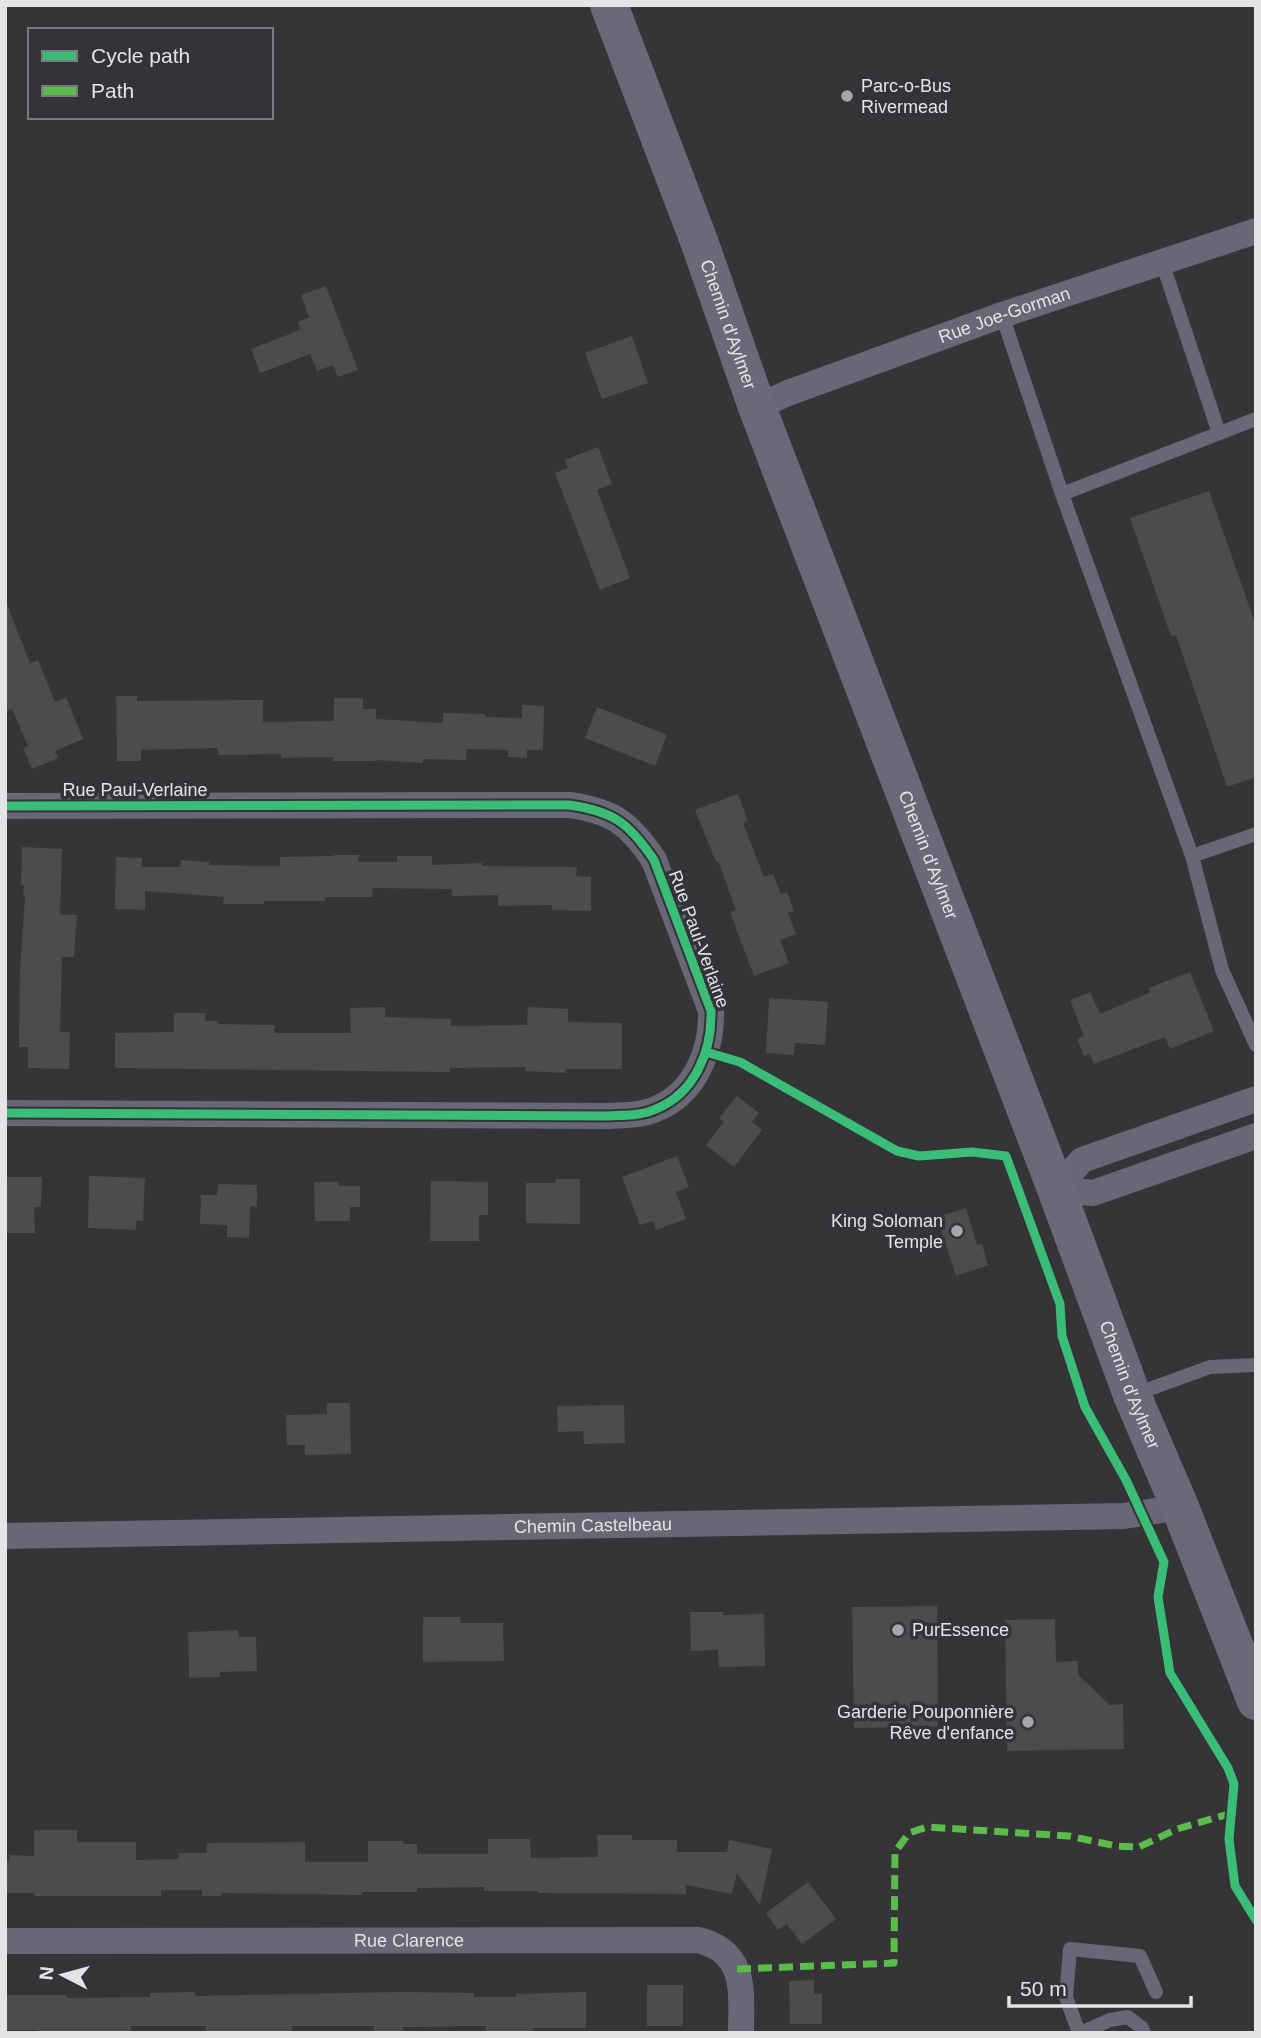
<svg xmlns="http://www.w3.org/2000/svg" width="1261" height="2038" font-family="Arial,sans-serif">
<rect width="100%" height="100%" fill="#353437"/>
<!-- building -->
<g fill="#4c4c4e">
<polygon points="326,286 358,370 338,377 333,365 317,371 310,354 260,373 251,349 300,330 298,322 309,317 301,295"/>
<polygon points="632,336 648,383 602,399 585,353"/>
<polygon points="598,447 612,484 597,490 630,578 600,590 555,473 568,468 565,460"/>
<polygon points="1209,491 1256,626 1256,777 1227,787 1176,635 1171,636 1130,518"/>
<polygon points="6,602 30,663 38,660 55,702 66,697 83,739 55,751 58,758 32,769 23,748 28,746 12,709 5,712"/>
<polygon points="116,696 137,696 137,701 263,700 263,722 334,721 334,698 363,698 363,709 376,709 376,719 443,723 443,713 485,714 485,717 522,718 522,705 544,706 543,750 527,750 527,758 508,757 508,750 467,749 466,760 423,759 423,763 375,760 375,761 333,761 333,757 281,758 281,754 218,755 218,748 141,750 141,761 117,761"/>
<polygon points="597,707 667,735 655,766 585,738"/>
<polygon points="738,794 748,821 743,823 764,877 773,874 781,894 787,892 794,911 788,913 796,934 780,940 789,963 754,976 730,912 736,910 718,861 716,862 695,810"/>
<polygon points="22,847 62,849 60,914 77,915 74,957 62,957 60,1032 70,1032 69,1069 28,1068 28,1047 19,1047 20,969 25,896 23,896 24,885 21,885"/>
<polygon points="334,855 359,855 358,862 397,862 397,856 432,856 432,865 482,863 482,866 577,867 576,876 591,877 591,911 552,910 552,905 498,906 498,895 452,896 452,889 373,888 372,897 325,897 325,901 264,901 264,904 223,904 224,897 145,891 145,910 115,909 116,857 142,858 142,867 180,867 181,860 209,862 209,865 280,866 280,857 334,856"/>
<polygon points="1190,972 1214,1031 1170,1049 1165,1037 1094,1064 1090,1054 1084,1056 1077,1039 1084,1036 1070,1000 1090,992 1100,1014 1151,992 1149,988"/>
<polygon points="769,998 828,1002 825,1045 795,1043 794,1055 766,1053"/>
<polygon points="385,1007 385,1017 451,1019 451,1026 527,1025 528,1007 568,1009 568,1022 622,1023 622,1069 566,1069 566,1073 525,1071 526,1067 450,1068 450,1072 115,1068 115,1033 174,1032 174,1013 205,1013 205,1021 218,1021 218,1024 275,1025 274,1033 351,1033 350,1008"/>
<polygon points="737,1096 759,1113 752,1122 762,1130 734,1167 706,1145 724,1122 719,1118"/>
<polygon points="677,1156 689,1187 676,1192 686,1219 656,1230 653,1221 640,1225 622,1177"/>
<polygon points="89,1176 145,1178 143,1221 136,1221 136,1230 88,1228"/>
<polygon points="5,1177 42,1177 41,1207 34,1207 35,1233 5,1233"/>
<polygon points="556,1179 580,1179 580,1224 526,1223 526,1183 555,1183"/>
<polygon points="431,1181 488,1182 488,1215 479,1215 479,1241 430,1241"/>
<polygon points="314,1182 339,1182 339,1186 360,1186 360,1207 350,1207 350,1221 315,1221"/>
<polygon points="218,1184 257,1185 257,1207 250,1206 249,1238 227,1237 227,1225 200,1224 201,1195 217,1195"/>
<polygon points="966,1208 977,1245 982,1244 988,1265 956,1276 937,1217"/>
<polygon points="327,1403 350,1403 351,1454 305,1455 305,1445 287,1445 286,1415 327,1414"/>
<polygon points="624,1405 625,1443 584,1444 583,1431 558,1432 557,1406"/>
<polygon points="937,1606 938,1727 854,1728 852,1607"/>
<polygon points="690,1612 723,1612 723,1615 764,1614 765,1666 719,1667 718,1650 691,1651"/>
<polygon points="423,1617 460,1617 461,1623 503,1623 504,1661 423,1662"/>
<polygon points="1055,1619 1056,1662 1078,1661 1078,1675 1110,1705 1123,1704 1124,1749 1007,1751 1005,1620"/>
<polygon points="238,1630 239,1637 256,1637 257,1671 220,1672 220,1677 189,1678 188,1632"/>
<polygon points="34,1830 77,1830 77,1842 136,1842 136,1860 179,1859 179,1853 207,1853 207,1843 305,1842 305,1862 368,1862 368,1841 403,1841 403,1844 417,1844 417,1854 488,1854 488,1839 530,1839 531,1858 598,1857 597,1835 632,1835 632,1840 677,1840 677,1852 727,1852 729,1840 772,1849 760,1905 737,1873 732,1894 686,1885 686,1894 538,1893 538,1891 484,1891 484,1887 417,1888 417,1892 362,1892 362,1895 221,1893 222,1896 202,1896 202,1890 161,1890 161,1896 34,1896 34,1893 5,1893 5,1861 9,1861 9,1855 34,1856"/>
<polygon points="808,1882 836,1919 802,1944 787,1924 778,1930 766,1913"/>
<polygon points="814,1980 814,1994 822,1994 822,2024 790,2024 789,1981"/>
<rect x="647" y="1985" width="36" height="41"/>
<polygon points="195,1992 195,1996 403,1992 474,1993 474,1997 516,1997 516,1994 586,1992 586,2028 533,2028 533,2033 486,2033 486,2026 403,2027 403,2033 374,2033 374,2026 292,2026 292,2033 206,2033 206,2026 131,2026 131,2033 38,2033 38,2030 5,2030 5,1995 67,1995 67,1998 150,1997 150,1993"/>
</g>
<g fill="none" stroke-linecap="round" stroke-linejoin="round">
<!-- service -->
<g stroke="#696675" stroke-width="14">
<polyline points="1162,262 1219,433"/>
<polyline points="1002,315 1062,494 1192,856 1222,970 1256,1045"/>
<polyline points="1062,494 1256,419"/>
<polyline points="1192,856 1256,834"/>
<polyline points="1133,1395 1210,1367 1256,1365"/>
<polyline points="1079,2033 1066,1997 1070,1949 1140,1956 1156,1992"/>
<polyline points="1081,2033 1110,2020 1128,2017 1142,2028 1144,2033"/>
</g>
<!-- minor -->
<g stroke="#696675" stroke-width="26">
<path id="s1" d="M757,407L788,393L1002,315L1256,231"/>
<path d="M5,806L569,805C613,811 629,823 654,860L711,1011C712,1051 695,1093 656,1109C641,1116 623,1115 608,1116L5,1113"/>
<polyline points="1056,1189 1082,1160 1256,1099"/>
<polyline points="1056,1189 1093,1193 1256,1136"/>
<path id="s2" d="M5,1536L1124,1516L1180,1507"/>
<path id="s3" d="M5,1941L698,1940C748,1952 741,1993 741,2033"/>
</g>
<!-- secondary -->
<path stroke="#6b6878" stroke-width="38" id="s4" d="M609,5L699,241L757,407L1056,1189L1132,1395L1180,1507L1256,1701"/>
<!-- quiet -->
<polyline stroke="#5cbc4b" stroke-width="7" stroke-dasharray="14 7" stroke-linecap="butt" points="737,1969 894,1963 895,1852 909,1833 927,1827 1069,1836 1116,1846 1139,1847 1177,1829 1232,1813"/>
<defs>
<g id="cycleway">
<path d="M5,806L569,805C613,811 629,823 654,860L711,1011C712,1051 695,1093 656,1109C641,1116 623,1115 608,1116L5,1113"/>
<polyline points="706,1052 740,1062 897,1151 919,1156 972,1152 1006,1156 1060,1304 1062,1336 1085,1407 1126,1480 1164,1562 1158,1597 1170,1673 1228,1768 1234,1784 1229,1839 1235,1886 1256,1920"/>
</g>
</defs>
<!-- cycleway casing -->
<use href="#cycleway" stroke="#343338" stroke-width="13"/>
<!-- cycleway -->
<use href="#cycleway" stroke="#3abd76" stroke-width="9"/>
</g>
<!-- markers -->
<g fill="#a7a6a9" stroke="#343338" stroke-width="2.5">
<circle cx="847" cy="96" r="7"/>
<circle cx="957" cy="1231" r="7"/>
<circle cx="898" cy="1630" r="7"/>
<circle cx="1028" cy="1722" r="7"/>
</g>
<g text-anchor="middle" stroke-width="7" stroke-linejoin="round" paint-order="stroke">
<!-- poi labels -->
<g font-size="18" fill="#e4e3e6" stroke="#343338" text-anchor="start">
<text x="861" y="92">Parc-o-Bus<tspan x="861" dy="21">Rivermead</tspan></text>
<text x="943" y="1227" text-anchor="end">King Soloman<tspan x="943" dy="21">Temple</tspan></text>
<text x="912" y="1636">PurEssence</text>
<text x="1014" y="1718" text-anchor="end">Garderie Pouponnière<tspan x="1014" dy="21">Rêve d'enfance</tspan></text>
</g>
<!-- street labels -->
<g font-size="18" fill="#e4e3e6" stroke="#343338">
<text dy="6" stroke="none"><textPath href="#s1" startOffset="264">Rue Joe-Gorman</textPath></text>
<text dy="6" stroke="none"><textPath href="#s4" startOffset="341">Chemin d'Aylmer</textPath></text>
<text x="135" y="796">Rue Paul-Verlaine</text>
<text dy="6" stroke="none"><textPath href="#s4" startOffset="908">Chemin d'Aylmer</textPath></text>
<text transform="translate(699 939) rotate(70)" y="6">Rue Paul-Verlaine</text>
<text dy="6" stroke="none"><textPath href="#s4" startOffset="1475">Chemin d'Aylmer</textPath></text>
<text dy="6" stroke="none"><textPath href="#s2" startOffset="588">Chemin Castelbeau</textPath></text>
<text dy="6" stroke="none"><textPath href="#s3" startOffset="404">Rue Clarence</textPath></text>
</g>
</g>
<!-- border -->
<rect width="1261" height="2038" fill="none" stroke="#e4e3e6" stroke-width="14"/>
<!-- legend -->
<rect x="28" y="28" width="245" height="91" fill="#343338" stroke="#7a797e" stroke-width="2"/>
<rect x="42" y="51" width="35" height="10" fill="#3abd76" stroke="#7a797e" stroke-width="2"/>
<text x="91" y="63" font-size="21" fill="#e4e3e6">Cycle path</text>
<rect x="42" y="86" width="35" height="10" fill="#5cbc4b" stroke="#7a797e" stroke-width="2"/>
<text x="91" y="98" font-size="21" fill="#e4e3e6">Path</text>
<!-- north arrow -->
<g transform="translate(63 1975) rotate(276)" stroke="#343338" stroke-width="5" paint-order="stroke">
<path d="M0-5L12 26L0 18L-12 26Z" fill="#e4e3e6"/>
<text y="-10" font-size="19" font-weight="bold" text-anchor="middle" fill="#e4e3e6">N</text>
</g>
<!-- scale -->
<path d="M1009 1996v10h182v-10" fill="none" stroke="#e4e3e6" stroke-width="3.5"/>
<text x="1020" y="1996" font-size="21" fill="#e4e3e6" stroke="#343338" stroke-width="5" paint-order="stroke">50 m</text>
</svg>
